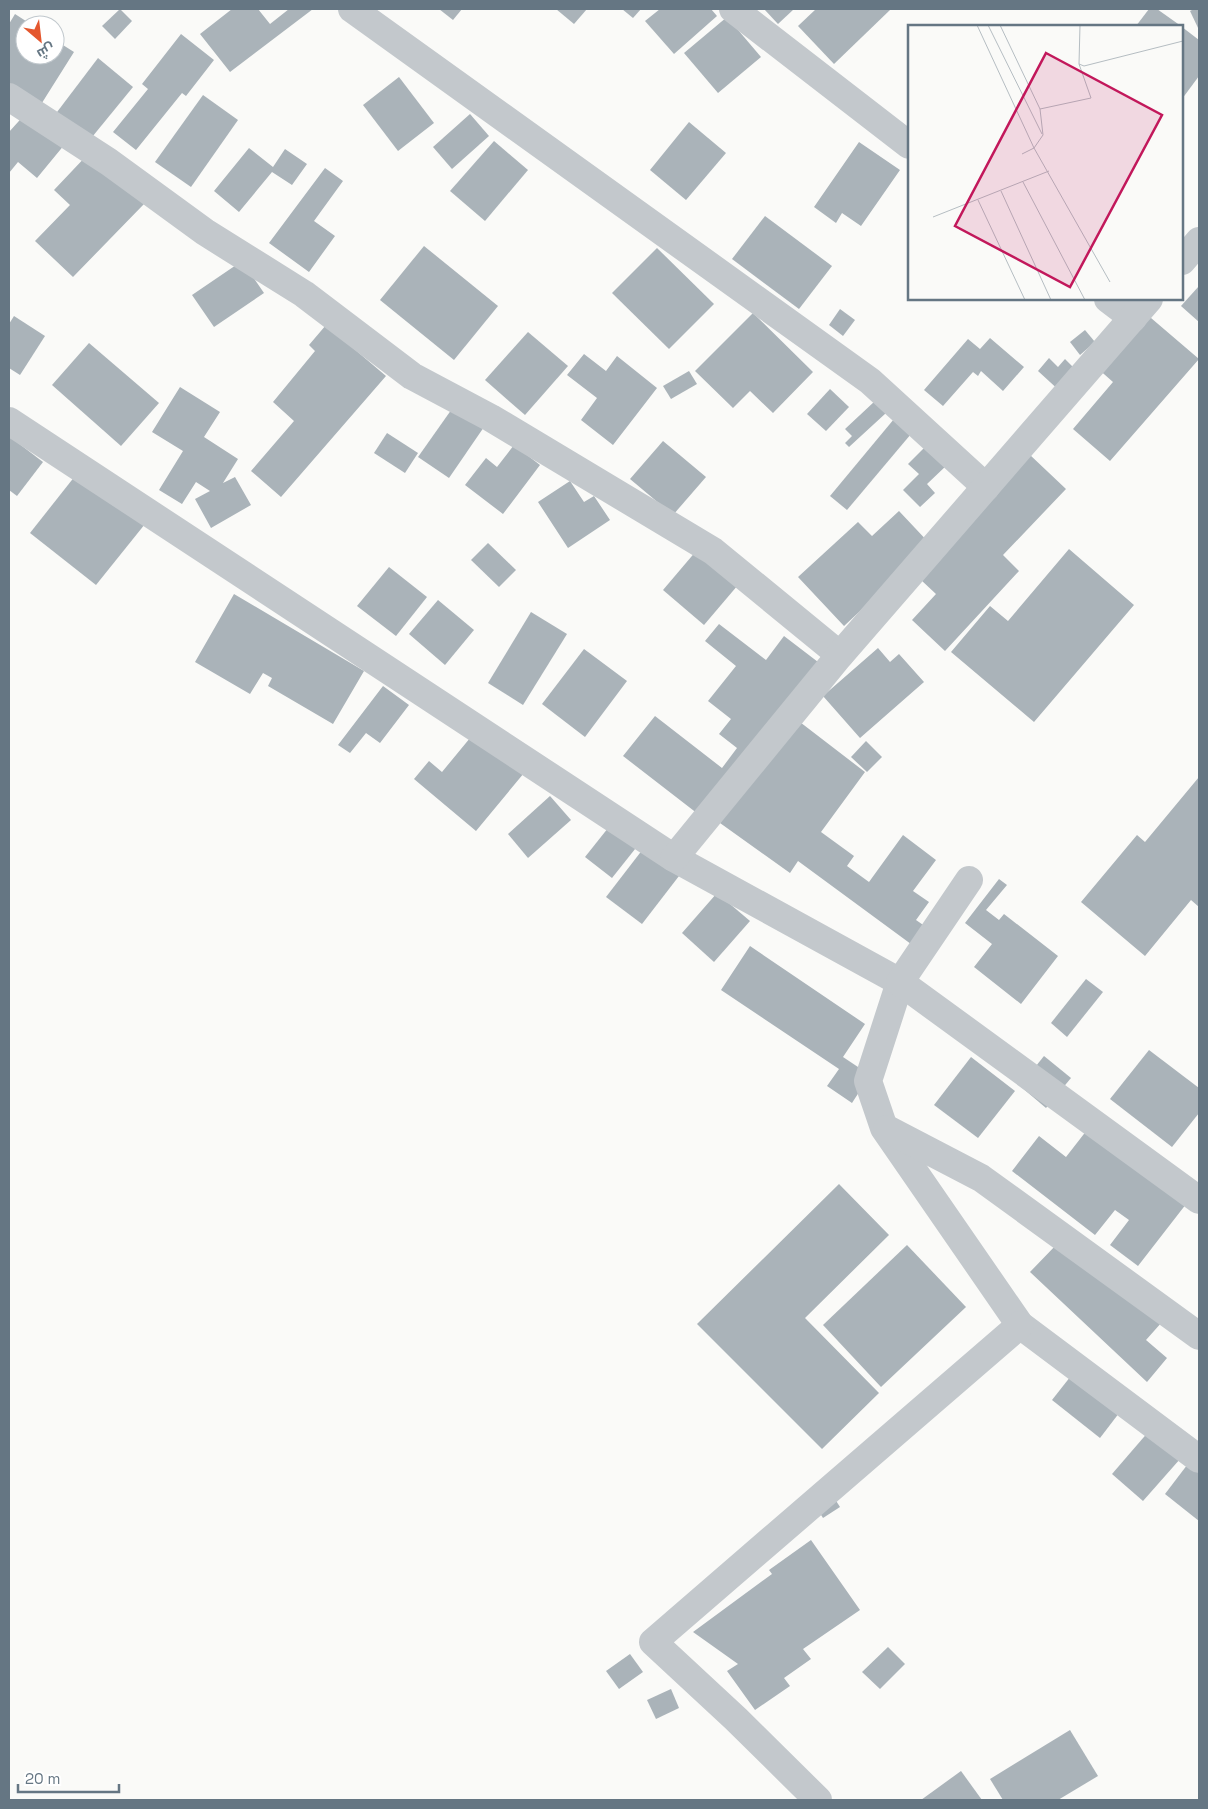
<svg xmlns="http://www.w3.org/2000/svg" width="1208" height="1809" font-family="'Space Grotesk',Cairo,sans-serif">
<rect width="100%" height="100%" fill="#fafaf8"/>
<!-- building -->
<g fill="#aab3b9">
<polygon points="120,9 132,21 115,39 102,26"/>
<polygon points="232,9 258,9 270,24 289,9 313,9 230,72 200,34"/>
<polygon points="439,9 462,9 453,20"/>
<polygon points="556,9 587,9 574,24"/>
<polygon points="622,9 641,9 633,18"/>
<polygon points="660,9 711,9 717,16 674,54 645,21"/>
<polygon points="764,9 794,9 778,24"/>
<polygon points="816,9 890,9 890,10 834,64 798,26"/>
<polygon points="1149,9 1157,9 1181,26 1136,26"/>
<polygon points="1194,9 1199,9 1199,30 1190,11"/>
<polygon points="15,14 32,25 25,25 25,55 55,55 55,40 74,52 40,106 9,87 9,24"/>
<polygon points="727,17 761,57 718,93 684,53"/>
<polygon points="1182,27 1199,40 1199,76 1182,99"/>
<polygon points="181,34 214,60 186,96 182,93 136,150 113,132 148,89 142,84"/>
<polygon points="98,58 133,87 88,142 51,120"/>
<polygon points="399,77 434,123 398,151 363,105"/>
<polygon points="203,95 238,120 191,187 155,162"/>
<polygon points="27,112 65,144 37,178 18,162 9,173 9,132"/>
<polygon points="470,114 489,136 452,169 433,147"/>
<polygon points="689,122 726,153 686,200 650,170"/>
<polygon points="494,141 528,170 485,221 450,191"/>
<polygon points="859,142 900,170 861,226 842,213 836,223 814,207"/>
<polygon points="249,148 273,167 285,149 307,164 292,185 272,172 239,212 214,191"/>
<polygon points="90,152 144,204 73,277 35,241 70,205 54,190"/>
<polygon points="325,168 343,181 314,221 335,236 309,272 269,243"/>
<polygon points="765,216 832,266 799,309 732,259"/>
<polygon points="424,246 498,306 454,360 380,300"/>
<polygon points="657,248 714,304 669,349 612,293"/>
<polygon points="242,261 264,293 214,327 192,295"/>
<polygon points="1199,286 1199,322 1181,306"/>
<polygon points="840,309 855,320 843,336 829,325"/>
<polygon points="1144,312 1199,359 1110,461 1073,429 1113,382 1096,367"/>
<polygon points="753,313 813,372 773,413 750,391 733,408 695,371"/>
<polygon points="14,316 45,336 20,375 9,368 9,324"/>
<polygon points="326,325 386,376 281,497 251,471 294,421 273,402 315,351 309,345"/>
<polygon points="1085,330 1095,342 1080,355 1070,342"/>
<polygon points="528,332 568,366 525,415 485,380"/>
<polygon points="990,338 1024,367 1003,391 981,371 978,376 973,372 943,406 924,390 968,339 980,349"/>
<polygon points="89,343 159,403 121,446 52,385"/>
<polygon points="584,354 606,371 617,356 657,388 613,445 581,420 597,398 567,375"/>
<polygon points="1049,358 1058,367 1065,359 1080,374 1062,393 1038,371"/>
<polygon points="689,371 697,384 671,399 663,386"/>
<polygon points="180,387 220,412 204,437 238,459 223,483 235,477 251,505 211,528 195,499 210,491 196,482 182,504 159,490 183,451 152,432"/>
<polygon points="830,389 849,407 826,431 807,414"/>
<polygon points="875,401 886,413 849,447 845,443 852,436 845,429"/>
<polygon points="454,406 484,427 449,478 418,457"/>
<polygon points="894,419 911,434 847,510 830,496"/>
<polygon points="387,433 418,453 405,473 374,453"/>
<polygon points="9,436 43,462 17,496 9,490"/>
<polygon points="663,441 706,477 673,515 630,479"/>
<polygon points="514,445 540,465 503,514 465,485 486,458 497,467"/>
<polygon points="927,445 947,465 927,484 935,493 920,507 903,490 919,474 908,464"/>
<polygon points="1029,454 1066,489 1003,555 1019,571 945,651 912,620 936,594 921,580"/>
<polygon points="79,471 145,524 96,585 30,533"/>
<polygon points="570,481 584,502 594,496 610,520 568,548 538,502"/>
<polygon points="899,511 931,545 844,626 798,577 858,522 872,536"/>
<polygon points="488,543 516,570 499,587 471,560"/>
<polygon points="1069,549 1134,605 1034,722 951,652 990,606 1008,621"/>
<polygon points="697,550 738,585 704,625 663,590"/>
<polygon points="389,567 427,597 396,636 357,606"/>
<polygon points="234,594 364,671 333,724 268,686 272,678 263,673 250,694 195,662"/>
<polygon points="438,600 474,630 445,665 409,634"/>
<polygon points="531,612 567,634 523,705 488,683"/>
<polygon points="719,624 766,660 784,636 818,662 698,814 623,756 655,716 722,768 737,748 719,734 731,719 708,701 736,666 705,641"/>
<polygon points="878,648 890,662 899,654 924,682 860,738 823,696"/>
<polygon points="584,649 627,681 585,737 542,704"/>
<polygon points="383,686 409,705 380,743 366,733 350,753 338,745"/>
<polygon points="796,719 865,772 821,832 854,856 847,866 869,882 903,835 936,860 913,891 929,902 916,920 929,929 915,947 798,861 790,873 720,823"/>
<polygon points="475,732 524,773 476,831 414,779 429,761 442,772"/>
<polygon points="866,741 882,757 867,772 851,757"/>
<polygon points="1199,777 1199,907 1191,900 1145,956 1081,902 1137,835 1145,842"/>
<polygon points="550,796 571,820 528,858 508,834"/>
<polygon points="620,813 647,834 612,878 585,857"/>
<polygon points="643,849 679,876 642,924 606,897"/>
<polygon points="999,879 1007,885 986,910 999,920 1004,914 1058,956 1021,1004 974,967 992,944 965,923"/>
<polygon points="717,893 750,921 714,962 682,933"/>
<polygon points="750,946 865,1024 843,1057 870,1075 852,1103 827,1086 839,1069 721,990"/>
<polygon points="1086,979 1103,992 1067,1037 1051,1023"/>
<polygon points="1149,1050 1199,1088 1199,1113 1172,1147 1110,1099"/>
<polygon points="1044,1056 1071,1078 1046,1108 1020,1086"/>
<polygon points="971,1057 1015,1091 978,1138 934,1105"/>
<polygon points="1087,1130 1190,1199 1138,1266 1110,1245 1129,1220 1115,1210 1095,1235 1012,1171 1039,1136 1066,1157"/>
<polygon points="839,1184 889,1235 805,1318 879,1393 822,1449 697,1324"/>
<polygon points="1058,1243 1162,1322 1146,1340 1167,1358 1147,1382 1030,1272"/>
<polygon points="907,1245 966,1307 881,1387 823,1325"/>
<polygon points="1078,1367 1126,1404 1100,1438 1052,1400"/>
<polygon points="1156,1423 1188,1450 1143,1501 1112,1474"/>
<polygon points="1197,1452 1199,1454 1199,1521 1165,1494"/>
<polygon points="833,1496 840,1507 823,1518 816,1507"/>
<polygon points="811,1540 860,1610 803,1649 811,1659 784,1678 790,1686 755,1710 727,1671 738,1664 693,1632 772,1574 769,1570"/>
<polygon points="888,1647 905,1664 880,1689 862,1672"/>
<polygon points="630,1654 643,1672 619,1689 606,1671"/>
<polygon points="671,1689 679,1708 656,1719 647,1700"/>
<polygon points="1070,1730 1098,1776 1058,1800 1003,1800 990,1779"/>
<polygon points="961,1771 982,1800 921,1800"/>
</g>
<g fill="none" stroke-linecap="round" stroke-linejoin="round">
<!-- minor -->
<g stroke="#c3c8cc" stroke-width="28">
<polyline points="352,9 870,381 986,487"/>
<polyline points="733,9 909,145"/>
<polyline points="9,97 109,162 205,232 304,294 412,376 491,418 713,551 840,655"/>
<polyline points="1182,261 1199,241"/>
<polyline points="1108,299 1133,318"/>
<polyline points="9,421 674,858 900,982 868,1081 884,1128 1020,1325 1199,1459"/>
<polyline points="674,858 840,655 1149,299"/>
<polyline points="969,880 900,982 1199,1200"/>
<polyline points="887,1129 981,1178 1199,1336"/>
<polyline points="818,1800 736,1719 653,1642 1020,1325"/>
</g>
</g>
<!-- overview -->
<g transform="translate(908 25)">
<rect width="275" height="275" fill="#fafaf8"/>
<path fill="none" stroke="#b5bdc2" stroke-width="1" d="M69,0L126,123L114,129M80,0L134,109M92,0L132,84L135,110L126,123L202,257M172,0L171,39L176,41L275,16M132,84L183,73L171,39M115,157L177,275M93,166L143,275M70,175L117,275M25,192L141,146"/>
<path fill="#c2185b" fill-opacity="0.15" stroke="#c2185b" stroke-width="2.5" d="M138,28L254,90L162,262L47,201Z"/>
<rect width="275" height="275" fill="none" stroke="#657683" stroke-width="2.5"/>
</g>
<!-- border -->
<rect width="1208" height="1809" fill="none" stroke="#657683" stroke-width="20"/>
<!-- north arrow -->
<g transform="translate(40 40) rotate(152)"><circle r="24" fill="#ffffff" stroke="#c1c8cd"/>
<path d="M0-4L9 19L0 12L-9 19Z" fill="#e4572e"/>
<text y="-8" font-size="14" font-weight="bold" text-anchor="middle" fill="#657683">ش</text>
</g>
<!-- scale -->
<path d="M18 1784v8h101v-8" fill="none" stroke="#657683" stroke-width="2.5"/>
<text x="25" y="1784" font-size="15" fill="#657683" stroke="#ffffff" stroke-width="4" paint-order="stroke">20 m</text>
</svg>
